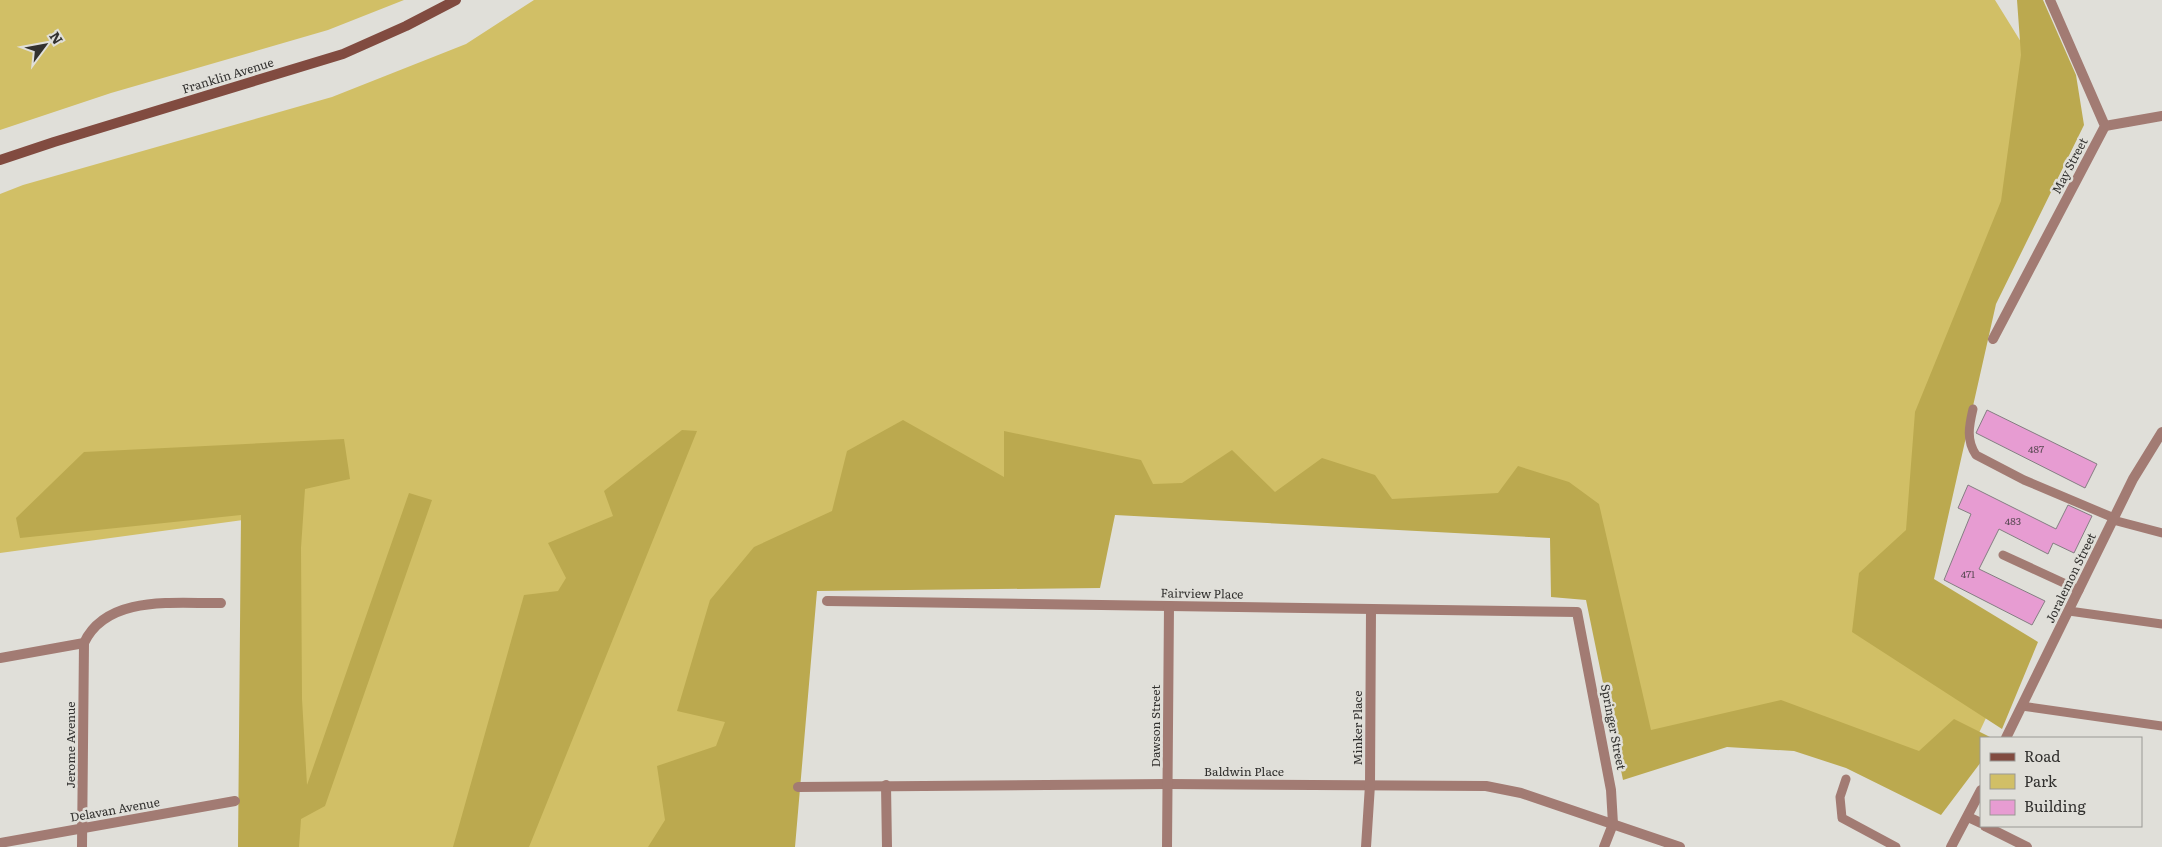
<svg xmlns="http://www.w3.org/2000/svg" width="2162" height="847" font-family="Literata,serif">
<rect width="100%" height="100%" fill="#e0dfd9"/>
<!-- green -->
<g fill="#d1bf66">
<polygon points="0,0 404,0 328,30 111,93 0,130"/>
<polygon points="534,0 1995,0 2034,63 2007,203 1912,533 1868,576 2023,639 1948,799 1782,726 1622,762 1592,594 1557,523 1086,504 795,579 795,847 250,847 258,518 0,553 0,194 23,185 332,97 466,44"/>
</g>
<!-- forest -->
<g fill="#bba94f">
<polygon points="2017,0 2043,0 2076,75 2084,125 1996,304 1934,579 2038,642 2002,729 1852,632 1859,573 1906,530 1915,412 2001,201 2021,55"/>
<polygon points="903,420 1004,477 1004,431 1141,460 1153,484 1182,483 1232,450 1275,492 1322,458 1375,475 1392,499 1498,493 1518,466 1569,482 1599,504 1651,730 1781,700 1919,751 1954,719 1992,738 1981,738 1981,762 1941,815 1846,768 1794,751 1727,747 1623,780 1586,600 1551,597 1550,538 1115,515 1100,588 817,591 795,847 648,847 665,820 657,766 716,746 725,722 677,711 710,600 754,547 832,511 847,451"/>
<polygon points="682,430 697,431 529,847 453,847 524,595 558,591 566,578 548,543 613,516 604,491"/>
<polygon points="344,439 350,479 305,489 301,548 302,699 307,785 409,493 432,500 325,806 301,819 299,847 238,847 241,515 20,538 16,518 84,452"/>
</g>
<!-- building -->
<g fill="#e79cd2" stroke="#847e82">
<polygon points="1987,410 2097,464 2085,488 1976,433"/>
<polygon points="1968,485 2056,529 2068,505 2092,516 2074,553 2053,543 2048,554 1999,529 1979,569 2045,601 2032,625 1944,580 1971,514 1958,508"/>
</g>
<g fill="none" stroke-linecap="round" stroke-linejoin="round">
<!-- service -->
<g stroke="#a27b73" stroke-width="9">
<path d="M1973,409C1969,426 1966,440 1976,455L2024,480L2114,518"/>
<polyline points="2113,520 2162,533"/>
<polyline points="2003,555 2079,590"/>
<polyline points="2069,611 2162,624"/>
<polyline points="2022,706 2162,726"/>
<polyline points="1846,779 1840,797 1842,818 1896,847"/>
</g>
<!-- minor -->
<g stroke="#a27b73" stroke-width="10">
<polyline points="2105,126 2162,116"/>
<polyline points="1993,339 2105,126 2050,0"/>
<polyline points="827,601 1577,612 1611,790 1613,824 1604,847"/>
<polyline points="0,658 84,643"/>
<polyline points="886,785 887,847"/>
<polyline points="798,787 1168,784 1486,786 1521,793 1680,847"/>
<polyline points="1968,817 1981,823"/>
<polyline points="1985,826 2027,847"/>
<polyline points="0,843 235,801"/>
<path d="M82,847L84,643C107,594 176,604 221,603"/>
<polyline points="1167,847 1169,606"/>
<polyline points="1366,847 1370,785 1371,610"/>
</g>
<!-- tertiary -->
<g stroke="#a27b73" stroke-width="10">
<polyline points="2006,738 2133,479 2162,432"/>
<polyline points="1951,847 1981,790"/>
</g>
<!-- secondary -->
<polyline stroke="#814b40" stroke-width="10" points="0,160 54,142 343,54 406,26 456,0"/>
</g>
<g text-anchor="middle" stroke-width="5" stroke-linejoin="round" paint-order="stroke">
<!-- number labels -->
<g font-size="10" fill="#5f4c58">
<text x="2036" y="453">487</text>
<text x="2013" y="525">483</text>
<text x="1968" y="578">471</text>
</g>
<!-- street labels -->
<g font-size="12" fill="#32312f" stroke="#e0dfd9">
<text transform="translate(228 76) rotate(-17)" y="4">Franklin Avenue</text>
<text transform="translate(2070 166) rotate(-62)" y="4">May Street</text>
<text transform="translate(2071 578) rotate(-64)" y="4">Joralemon Street</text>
<text transform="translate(1202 594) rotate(1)" y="4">Fairview Place</text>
<text transform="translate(1156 726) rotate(-90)" y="4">Dawson Street</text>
<text transform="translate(1613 727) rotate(79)" y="4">Springer Street</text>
<text transform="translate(1358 728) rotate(-90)" y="4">Minker Place</text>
<text transform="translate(71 745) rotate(-90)" y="4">Jerome Avenue</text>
<text x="1244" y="776">Baldwin Place</text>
<text transform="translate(115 810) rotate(-10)" y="4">Delavan Avenue</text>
</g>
</g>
<!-- legend -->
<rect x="1980" y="737" width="162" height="90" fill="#e0dfd9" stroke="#9a9995"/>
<rect x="1990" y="753" width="25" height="8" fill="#814b40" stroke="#9a9995"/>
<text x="2024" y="762" font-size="15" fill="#32312f">Road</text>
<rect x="1990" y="774" width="25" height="15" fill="#d1bf66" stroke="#9a9995"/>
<text x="2024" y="787" font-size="15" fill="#32312f">Park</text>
<rect x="1990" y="800" width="25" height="15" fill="#e79cd2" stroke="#9a9995"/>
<text x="2024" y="812" font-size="15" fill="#32312f">Building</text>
<!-- north arrow -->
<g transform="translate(45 45) rotate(58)" stroke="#e0dfd9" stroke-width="4" paint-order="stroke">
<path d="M0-4L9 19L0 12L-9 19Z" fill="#32312f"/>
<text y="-8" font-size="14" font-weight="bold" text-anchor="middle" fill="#32312f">N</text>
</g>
</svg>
